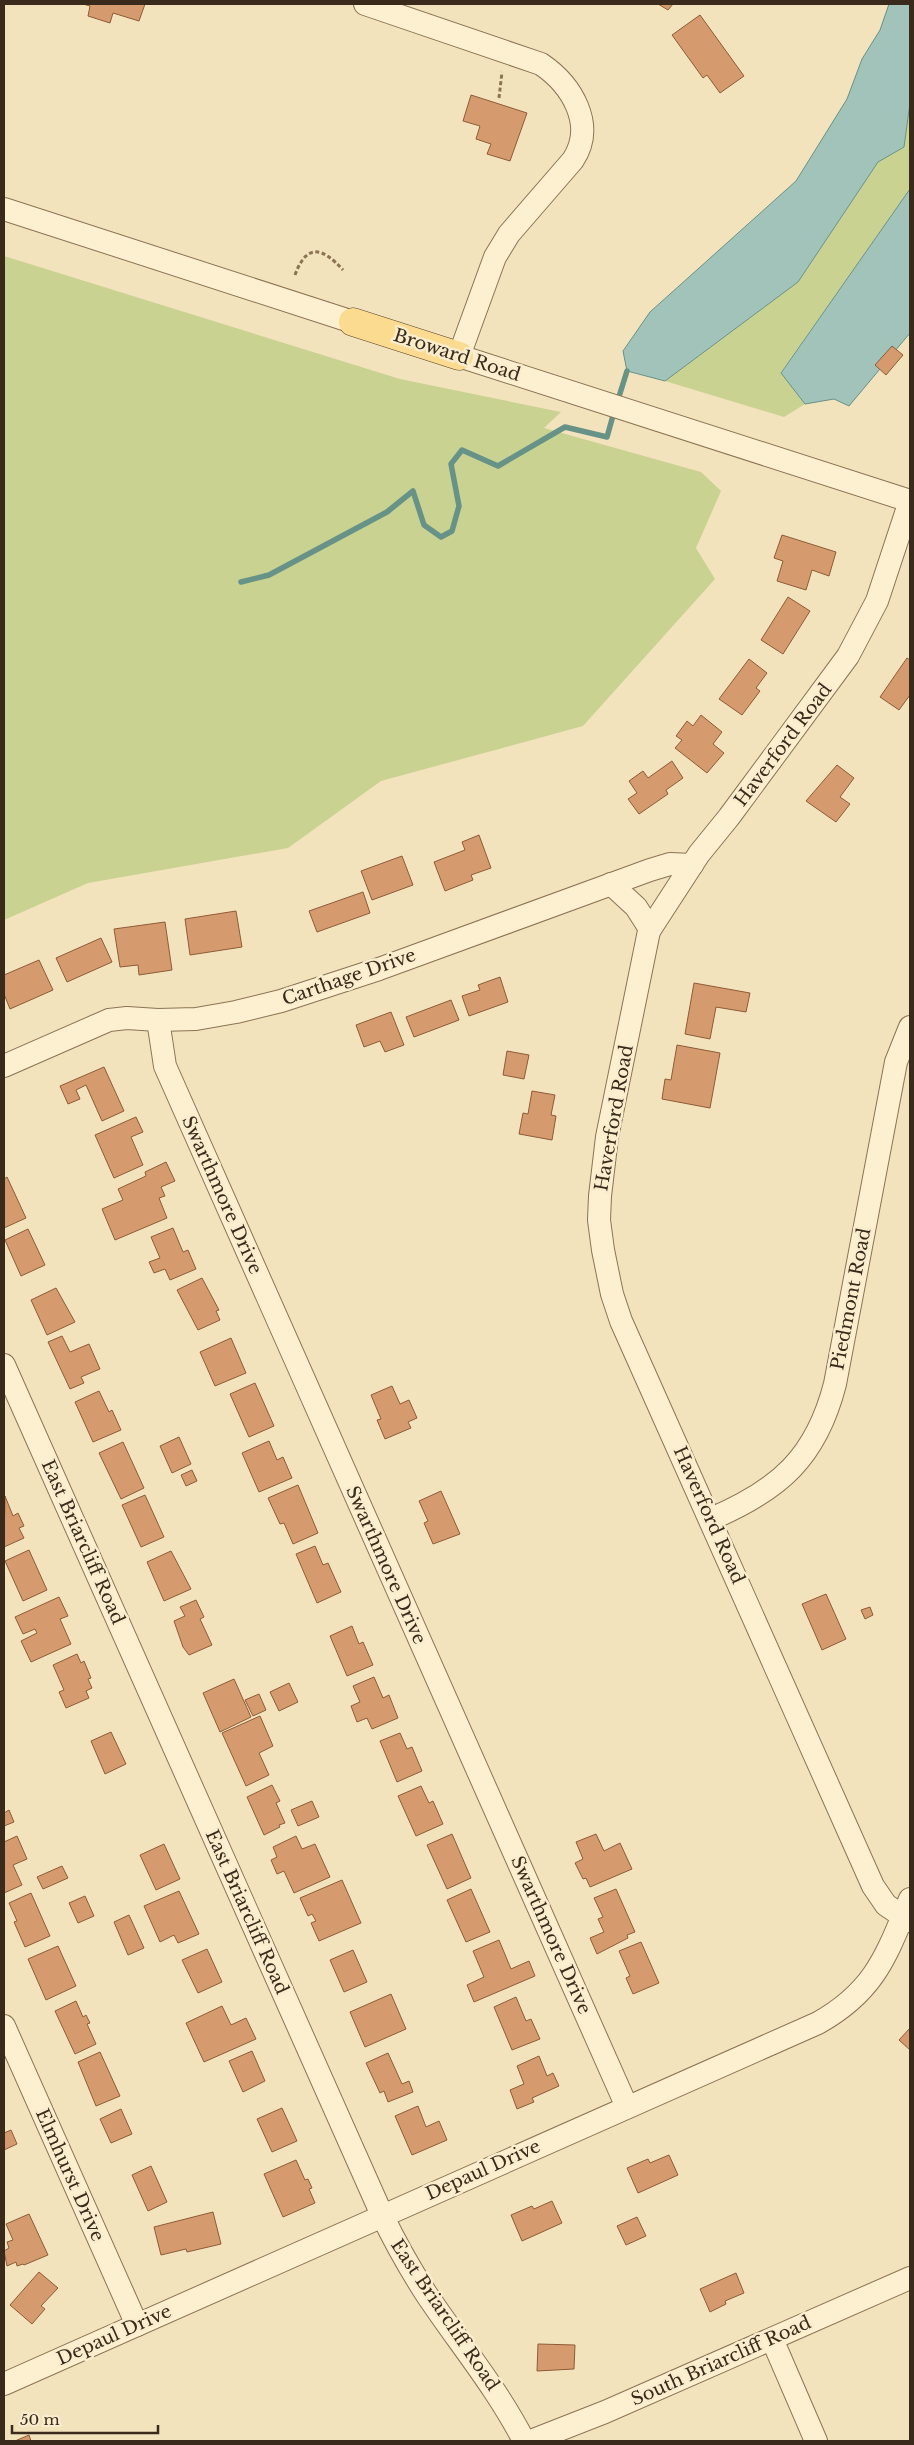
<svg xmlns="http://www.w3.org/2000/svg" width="914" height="2445" font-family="'Libre Baskerville',serif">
<rect width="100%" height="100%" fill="#f2e3bd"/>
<!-- green -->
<g fill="#c9d290">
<polygon points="910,103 910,189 781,372 805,404 784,417 665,381 798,282 878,162 904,147"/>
<polygon points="4,256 400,379 561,412 544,428 701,472 721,491 696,548 715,579 583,726 381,781 288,848 88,883 4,920"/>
</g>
<!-- water -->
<g fill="#a1c3ba" stroke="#679288">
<polygon points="889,4 910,4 910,103 904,147 878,162 798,282 665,381 627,371 623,351 650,312 796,181 847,99 862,59 880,30"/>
<polygon points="910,189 910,333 849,406 834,399 805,404 781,373"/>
</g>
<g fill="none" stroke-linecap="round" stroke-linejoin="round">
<!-- stream -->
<g stroke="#679288" stroke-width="5.5">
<polyline points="617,403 627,371"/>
<polyline points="241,582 269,575 387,512 413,491 424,525 441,537 452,531 459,506 451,464 462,450 498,466 565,427 607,437 614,412"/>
</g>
</g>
<!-- building -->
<g fill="#d59b6e" stroke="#8e5b37">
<polygon points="83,4 145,4 139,21 113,13 110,23 88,16 90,6"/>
<polygon points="658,4 673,4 668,10"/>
<polygon points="700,15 744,76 720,93 707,75 703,78 672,35"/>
<polygon points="471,95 527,113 510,161 487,154 491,144 476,139 480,126 463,121"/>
<polygon points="892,346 903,355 886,375 875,365"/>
<polygon points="782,535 836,552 829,576 812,570 806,590 777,581 783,561 774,558"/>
<polygon points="788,597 810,611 783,654 761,640"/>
<polygon points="907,658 910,660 910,695 899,710 880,697"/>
<polygon points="749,659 767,673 756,688 760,691 742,715 719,699"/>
<polygon points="701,715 722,732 713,744 724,753 707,773 675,748 682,740 676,736 687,721 693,726"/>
<polygon points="672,761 683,778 666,790 668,794 639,814 628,799 637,793 629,781 643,771 648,778"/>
<polygon points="837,765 854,778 840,797 850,804 836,822 806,801"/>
<polygon points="479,835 491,868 471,875 473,880 445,891 434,862 465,850 462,842"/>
<polygon points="402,856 413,885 372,900 361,871"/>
<polygon points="363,892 370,913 317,932 309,911"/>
<polygon points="236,911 242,947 190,955 185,919"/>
<polygon points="165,922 172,970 139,975 138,965 120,967 114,929"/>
<polygon points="101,938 112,962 67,982 56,958"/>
<polygon points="39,960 53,990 10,1009 4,994 4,975"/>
<polygon points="500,977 508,1002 469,1016 462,996 480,990 478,985"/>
<polygon points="694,983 750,993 746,1012 716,1007 710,1039 685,1034"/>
<polygon points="451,1000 459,1020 414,1037 406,1017"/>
<polygon points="391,1012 404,1045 385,1052 380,1041 364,1047 356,1025"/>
<polygon points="677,1045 720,1053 710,1108 662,1099 665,1079 671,1080"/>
<polygon points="507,1051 529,1055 524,1079 503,1075"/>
<polygon points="104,1067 124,1111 102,1121 86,1085 76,1090 80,1099 68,1104 60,1086"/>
<polygon points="532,1091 555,1095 551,1115 556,1116 552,1140 519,1134 523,1113 528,1114"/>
<polygon points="136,1117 143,1132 131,1137 143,1165 114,1178 95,1135"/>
<polygon points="166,1162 175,1181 161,1187 165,1196 159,1198 167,1218 115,1240 102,1209 123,1200 118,1189 146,1176 145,1172"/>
<polygon points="7,1177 26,1218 4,1228 4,1179"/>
<polygon points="173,1228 183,1252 188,1250 196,1269 170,1280 165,1269 154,1273 149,1262 160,1258 151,1237"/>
<polygon points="28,1229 45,1265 21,1276 5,1240"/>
<polygon points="202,1278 219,1310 216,1311 220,1320 198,1330 177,1290"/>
<polygon points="56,1288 75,1322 47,1335 31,1300"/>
<polygon points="62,1336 70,1352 89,1344 100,1369 81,1377 84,1383 70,1389 48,1342"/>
<polygon points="231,1338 246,1373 215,1386 200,1352"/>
<polygon points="255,1383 274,1426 249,1437 230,1394"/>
<polygon points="392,1386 400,1404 409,1400 417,1418 408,1422 411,1428 385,1439 377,1420 381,1419 371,1395"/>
<polygon points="99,1391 109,1412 112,1410 121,1430 93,1442 75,1402"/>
<polygon points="179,1437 191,1464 172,1473 160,1446"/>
<polygon points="269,1441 277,1460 283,1457 292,1478 259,1492 242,1453"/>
<polygon points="123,1442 144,1488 121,1499 99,1453"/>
<polygon points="192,1470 197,1481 186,1486 181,1475"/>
<polygon points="298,1485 318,1533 293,1544 284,1523 280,1524 268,1498"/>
<polygon points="441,1491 460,1534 433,1544 424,1523 428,1521 419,1501"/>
<polygon points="145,1495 164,1537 141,1547 122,1505"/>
<polygon points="5,1496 13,1516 18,1513 24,1526 19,1528 24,1538 4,1547"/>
<polygon points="315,1546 323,1565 328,1563 341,1592 317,1603 296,1554"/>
<polygon points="29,1550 47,1590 23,1601 5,1561"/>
<polygon points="171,1551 191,1589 164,1601 147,1562"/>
<polygon points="826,1594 846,1639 822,1650 802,1604"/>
<polygon points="59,1597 68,1616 60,1619 71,1644 31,1662 21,1641 37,1633 35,1629 23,1634 15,1617"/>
<polygon points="196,1600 204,1617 200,1619 212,1645 189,1655 183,1647 174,1621 185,1616 180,1607"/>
<polygon points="870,1607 873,1615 865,1619 861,1610"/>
<polygon points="352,1626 359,1644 363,1642 373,1665 347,1676 330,1636"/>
<polygon points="77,1654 81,1663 84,1661 91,1678 88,1679 92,1688 86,1691 89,1698 66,1708 59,1692 64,1690 53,1665"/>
<polygon points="374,1677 383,1698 389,1695 398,1718 372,1729 367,1718 357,1722 351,1706 360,1702 353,1686"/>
<polygon points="234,1679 251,1717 220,1732 203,1693"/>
<polygon points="289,1683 298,1702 279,1711 270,1692"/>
<polygon points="259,1694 266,1710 253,1716 245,1700"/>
<polygon points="260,1716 273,1746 259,1753 269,1775 246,1786 222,1733"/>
<polygon points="111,1732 126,1764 105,1774 91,1741"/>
<polygon points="400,1733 407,1749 412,1747 422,1771 397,1782 380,1741"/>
<polygon points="272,1785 280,1801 276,1803 285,1823 279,1825 280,1827 264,1835 247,1797"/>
<polygon points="421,1786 429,1803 433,1801 443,1824 416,1836 398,1796"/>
<polygon points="312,1801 319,1817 298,1826 291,1810"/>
<polygon points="9,1810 14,1822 4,1826 4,1813"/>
<polygon points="452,1834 471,1878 447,1889 427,1845"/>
<polygon points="596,1834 604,1851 620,1843 632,1869 590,1887 586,1878 583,1879 575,1863 583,1859 576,1842"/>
<polygon points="17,1836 27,1859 13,1865 22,1885 4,1893 4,1842"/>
<polygon points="296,1836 302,1849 315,1844 330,1877 294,1893 284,1871 277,1874 271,1860 277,1857 273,1847"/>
<polygon points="164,1844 180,1879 156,1890 140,1855"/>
<polygon points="62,1866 68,1878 43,1889 37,1877"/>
<polygon points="342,1880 361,1923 319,1941 311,1923 316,1921 312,1914 308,1916 300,1898"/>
<polygon points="471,1889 490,1932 466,1942 447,1900"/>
<polygon points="616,1889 635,1932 627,1935 628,1938 597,1954 590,1938 604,1932 598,1919 603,1917 594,1898"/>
<polygon points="179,1891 199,1934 178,1943 174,1935 160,1942 144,1906"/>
<polygon points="31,1893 50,1936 25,1947 14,1922 17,1921 9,1903"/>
<polygon points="85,1896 94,1916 78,1923 69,1903"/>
<polygon points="129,1915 144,1948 128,1955 114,1922"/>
<polygon points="499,1940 511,1969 529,1961 535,1976 474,2002 467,1985 484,1977 473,1951"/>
<polygon points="641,1942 659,1983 633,1994 626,1978 630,1976 619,1951"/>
<polygon points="58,1946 76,1986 46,2000 28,1959"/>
<polygon points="207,1949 222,1982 198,1993 182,1960"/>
<polygon points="353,1950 367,1982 344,1992 330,1960"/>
<polygon points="391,1994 406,2029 365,2047 350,2012"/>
<polygon points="516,1997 526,2021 531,2019 540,2039 512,2050 494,2007"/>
<polygon points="76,2001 83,2017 86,2015 90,2023 87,2024 96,2044 75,2054 55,2011"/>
<polygon points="222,2006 231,2025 246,2018 256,2039 204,2062 186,2023"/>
<polygon points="910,2028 910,2050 899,2040"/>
<polygon points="252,2051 265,2081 243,2092 229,2061"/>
<polygon points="100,2052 120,2096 96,2106 78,2062"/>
<polygon points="388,2053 402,2084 409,2081 413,2092 388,2102 384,2091 380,2093 366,2063"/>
<polygon points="539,2056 547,2076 553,2073 559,2086 532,2098 534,2102 517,2109 510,2090 524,2084 517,2066"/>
<polygon points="418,2106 426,2127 439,2121 447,2140 412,2155 395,2116"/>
<polygon points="282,2108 297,2141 272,2152 257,2119"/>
<polygon points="121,2109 132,2134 111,2143 100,2119"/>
<polygon points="11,2130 17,2144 4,2150 4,2133"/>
<polygon points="669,2155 678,2175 638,2193 627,2168 648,2159 650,2163"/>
<polygon points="296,2160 305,2180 308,2179 312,2188 309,2189 315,2203 283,2217 264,2174"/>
<polygon points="151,2166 167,2202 148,2211 132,2175"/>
<polygon points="552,2201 562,2223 522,2241 511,2215 532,2206 534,2209"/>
<polygon points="213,2212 221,2244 187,2252 186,2249 161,2255 154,2227"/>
<polygon points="29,2214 48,2255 24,2265 23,2264 17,2266 16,2262 7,2266 4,2251 9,2248 7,2242 13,2240 6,2224"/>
<polygon points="637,2217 646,2236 626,2245 617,2226"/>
<polygon points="39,2272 58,2288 41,2306 45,2309 32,2324 10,2305"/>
<polygon points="736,2273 744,2293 725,2301 726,2304 710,2312 700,2289"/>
<polygon points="538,2344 575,2345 574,2369 537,2371"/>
<polygon points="29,2435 31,2441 15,2441"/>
</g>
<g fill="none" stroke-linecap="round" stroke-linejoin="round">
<defs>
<g id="minor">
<path d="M365,4L541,64C572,85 596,125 573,160L509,234L495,257L459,356L910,501L877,601L848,656L729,817L699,854L649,931L607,1137L600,1196L599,1220L603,1250L612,1294L621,1321L873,1886L886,1905L910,1921"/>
<polyline points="4,209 353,322"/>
<polyline points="611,884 636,907 650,929"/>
<polyline points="158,1020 165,1066 627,2107"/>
<polyline points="4,1066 109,1020 127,1018 158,1020 196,1019 236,1012 281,1001 379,969 650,870 670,864 692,865"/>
<path d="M4,1365L382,2215C395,2242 409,2267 425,2292C458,2342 497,2388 524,2441"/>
<path d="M711,1519C779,1490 816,1458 835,1384L896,1062L910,1027"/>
<polyline points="4,2026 137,2325"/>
<polyline points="772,2339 816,2441"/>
<path d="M4,2384L818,2023C875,1991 886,1956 910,1899"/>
<polyline points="531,2441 605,2412 910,2278"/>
</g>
<polyline id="major" points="353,322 459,356"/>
</defs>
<!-- minor casing -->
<use href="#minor" stroke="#8c7354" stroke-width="24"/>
<!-- major casing -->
<use href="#major" stroke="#594029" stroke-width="29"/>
<!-- path -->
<g stroke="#8c7354" stroke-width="3" stroke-dasharray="4 2.5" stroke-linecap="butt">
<polyline points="499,98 502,72"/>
<path d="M295,275C307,242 323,248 343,270"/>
</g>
<!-- minor -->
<use href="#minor" stroke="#fcf0d1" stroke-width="22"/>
<!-- major -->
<use href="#major" stroke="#fbdb90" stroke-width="28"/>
</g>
<g text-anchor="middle" stroke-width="5" stroke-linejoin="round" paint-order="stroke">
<!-- street labels -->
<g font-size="18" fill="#3a2a1b" stroke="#f9edcd">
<text transform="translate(457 355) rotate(18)" y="6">Broward Road</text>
<text transform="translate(783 745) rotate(-53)" y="6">Haverford Road</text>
<text transform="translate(349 977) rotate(-19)" y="6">Carthage Drive</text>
<text transform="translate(614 1118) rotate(-80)" y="6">Haverford Road</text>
<text transform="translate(222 1195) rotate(66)" y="6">Swarthmore Drive</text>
<text transform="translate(851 1299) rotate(-79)" y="6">Piedmont Road</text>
<text transform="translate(709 1515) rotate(66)" y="6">Haverford Road</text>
<text transform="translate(83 1542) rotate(66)" y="6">East Briarcliff Road</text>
<text transform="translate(386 1565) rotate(66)" y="6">Swarthmore Drive</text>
<text transform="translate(247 1912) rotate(66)" y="6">East Briarcliff Road</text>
<text transform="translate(551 1935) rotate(66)" y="6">Swarthmore Drive</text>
<text transform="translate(483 2170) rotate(-24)" y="6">Depaul Drive</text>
<text transform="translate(70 2175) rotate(66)" y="6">Elmhurst Drive</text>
<text transform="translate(445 2315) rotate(56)" y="6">East Briarcliff Road</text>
<text transform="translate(114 2335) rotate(-24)" y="6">Depaul Drive</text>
<text transform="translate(721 2361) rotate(-24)" y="6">South Briarcliff Road</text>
</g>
</g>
<!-- border -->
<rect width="914" height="2445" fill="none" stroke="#3a2a1b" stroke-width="10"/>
<!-- scale -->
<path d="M12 2425v8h146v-8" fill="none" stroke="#3a2a1b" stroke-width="2.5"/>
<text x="20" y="2425" font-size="15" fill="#3a2a1b" stroke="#f9edcd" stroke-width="4" paint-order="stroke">50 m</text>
</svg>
